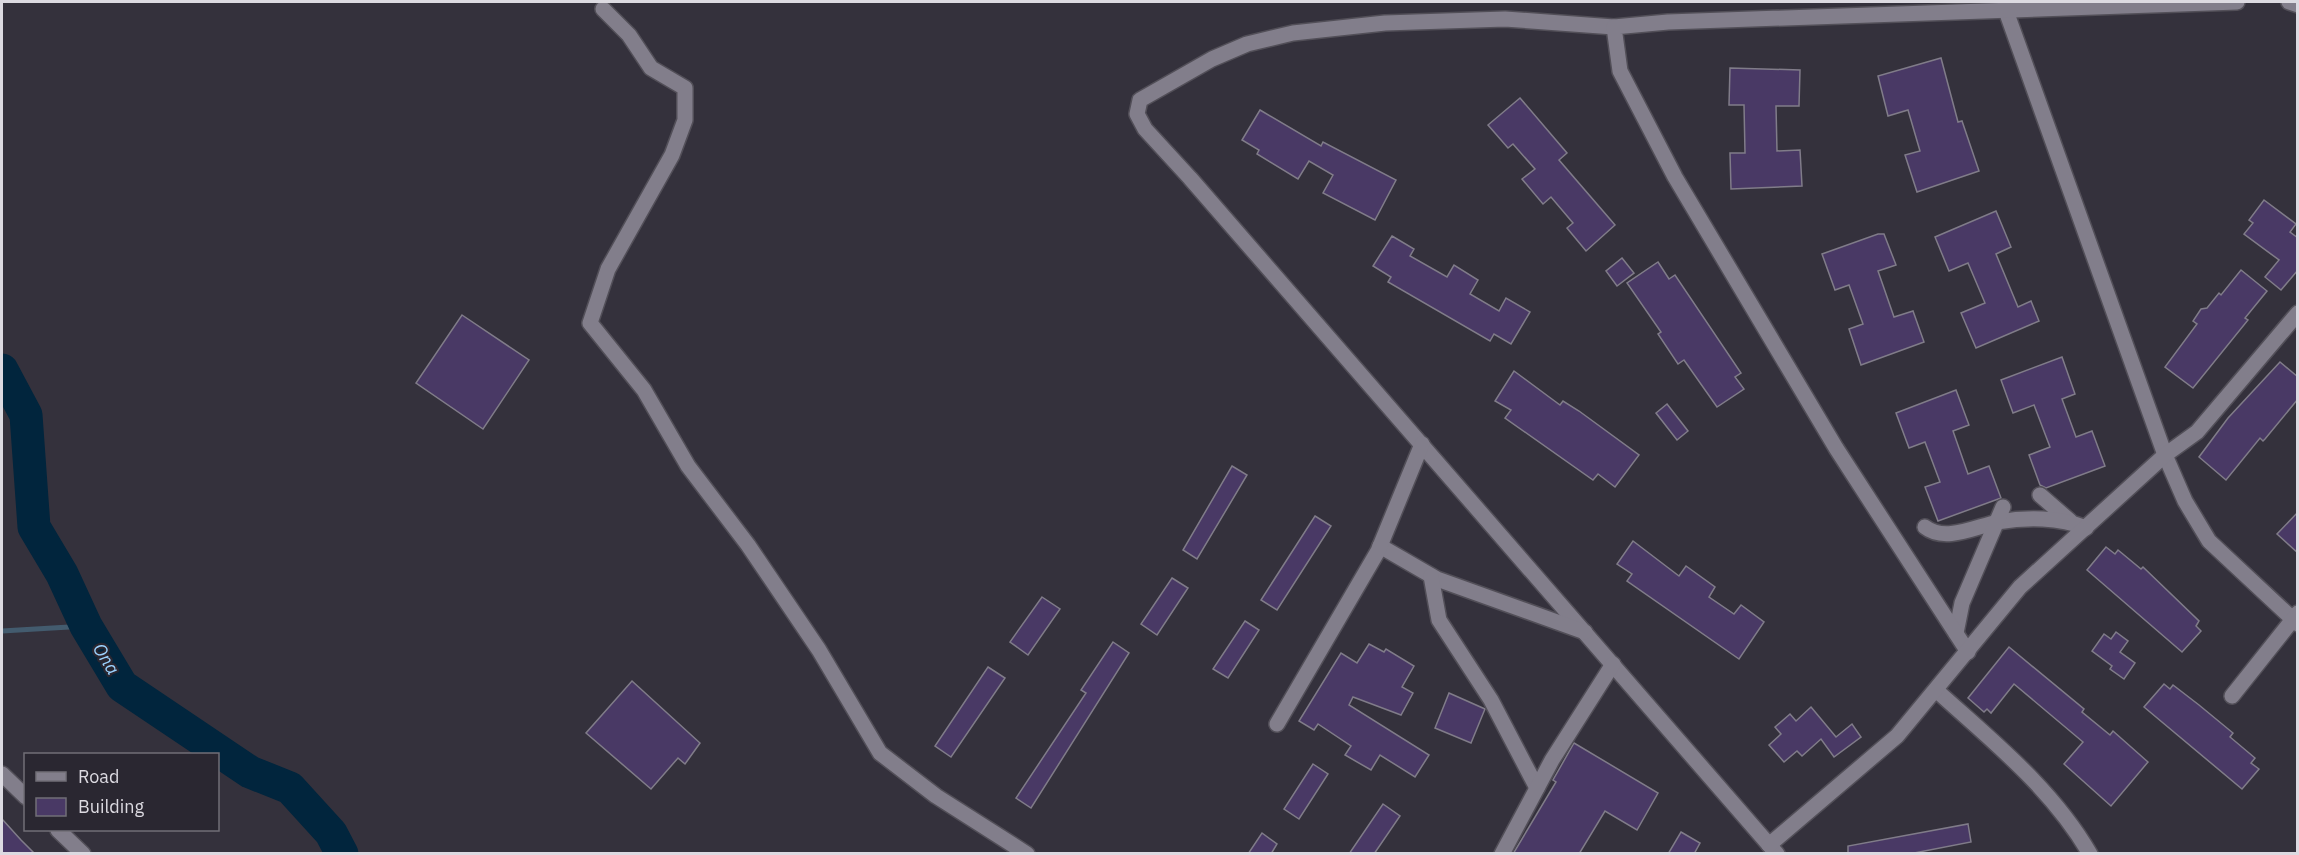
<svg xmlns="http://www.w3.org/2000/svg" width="2299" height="855" font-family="'IBM Plex Sans',sans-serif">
<rect width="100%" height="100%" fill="#34313c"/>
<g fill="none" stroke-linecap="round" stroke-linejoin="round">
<!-- stream -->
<polyline stroke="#435b6e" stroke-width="5" points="2,631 86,626"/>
<!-- river -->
<polyline stroke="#01253d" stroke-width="33" points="2,370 26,415 34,527 62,574 86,626 122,686 250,772 290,788 331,833 342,854"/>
</g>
<!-- building -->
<g fill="#493965" stroke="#807c89" stroke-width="1.5">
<polygon points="1941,58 1958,122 1962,121 1979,171 1917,192 1905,155 1920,151 1908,110 1888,116 1878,76"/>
<polygon points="1730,68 1800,70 1799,106 1776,106 1777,151 1800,150 1802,186 1731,189 1730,153 1745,153 1744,105 1729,105"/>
<polygon points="1520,98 1567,153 1559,160 1615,225 1586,251 1567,228 1573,223 1551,197 1543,204 1522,179 1535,169 1513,144 1508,148 1488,125"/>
<polygon points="1260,110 1321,146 1323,142 1396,180 1375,220 1323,193 1333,175 1309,161 1298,179 1257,154 1259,150 1242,140"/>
<polygon points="2264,200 2296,224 2290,232 2298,238 2298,270 2281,290 2265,277 2279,260 2244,234 2253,223 2249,220"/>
<polygon points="1996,211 2011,247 1996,254 2018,307 2031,301 2039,321 1976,348 1961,313 1985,303 1968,263 1949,271 1935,237"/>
<polygon points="1878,234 1884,234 1896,265 1878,271 1894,317 1913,311 1924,342 1861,365 1849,329 1863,324 1849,285 1835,290 1822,254"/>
<polygon points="1392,236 1414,249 1410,256 1447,277 1454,265 1478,280 1470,294 1499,311 1506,298 1530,312 1511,344 1494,334 1490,341 1388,282 1391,277 1373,266"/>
<polygon points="1622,258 1634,273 1617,286 1606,271"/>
<polygon points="1658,262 1669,279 1675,275 1741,373 1735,377 1744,389 1717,407 1684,360 1678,364 1658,334 1661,332 1627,283"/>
<polygon points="2241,270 2267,291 2245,318 2248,320 2193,388 2165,367 2197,324 2193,321 2201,309 2207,308 2219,293 2221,295"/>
<polygon points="462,315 529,360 483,429 416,383"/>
<polygon points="2062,357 2075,394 2062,399 2076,437 2092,431 2105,466 2046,488 2040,485 2029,455 2050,447 2034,405 2013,413 2001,380"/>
<polygon points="2280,362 2298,377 2298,399 2265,439 2263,441 2260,438 2226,480 2199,457 2228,418"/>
<polygon points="1514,371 1560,405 1563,401 1579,411 1639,455 1615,487 1598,474 1593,480 1505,418 1511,410 1495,401"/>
<polygon points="1956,390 1969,425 1953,431 1968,474 1989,466 2001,498 1938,521 1925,487 1940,482 1925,442 1909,448 1896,413"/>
<polygon points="1667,404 1688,431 1677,440 1656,413"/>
<polygon points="1232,466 1247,475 1197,559 1183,550"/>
<polygon points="2298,512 2298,553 2277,534"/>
<polygon points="1315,516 1331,526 1277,610 1261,600"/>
<polygon points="1633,541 1679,576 1686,566 1715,587 1709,597 1734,614 1741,605 1764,622 1739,659 1627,581 1632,574 1617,564"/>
<polygon points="2106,547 2115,554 2118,550 2141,569 2143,567 2199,621 2196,626 2201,631 2182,652 2087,570"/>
<polygon points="1172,578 1188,588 1157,635 1141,624"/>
<polygon points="1042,597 1060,609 1028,655 1010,642"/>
<polygon points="1245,621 1259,630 1228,678 1213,669"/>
<polygon points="2116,632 2128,641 2120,652 2135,663 2124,679 2110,669 2112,666 2092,651 2104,634 2111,639"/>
<polygon points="1113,642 1129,653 1031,808 1016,798 1086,693 1081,690"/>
<polygon points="1369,644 1384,652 1386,649 1414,666 1402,687 1413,693 1401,715 1353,697 1349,705 1429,755 1415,777 1380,755 1371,770 1345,755 1351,746 1318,724 1314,730 1299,721 1341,653 1357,663"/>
<polygon points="2009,647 2084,709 2082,712 2110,735 2113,731 2148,762 2111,806 2064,764 2083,742 2014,684 1991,713 1987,709 1984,712 1968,698"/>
<polygon points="988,667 1005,678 951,757 935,746"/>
<polygon points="632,681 700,743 685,764 678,758 651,789 586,733"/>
<polygon points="2164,684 2170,689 2173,685 2199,705 2233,733 2230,737 2255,758 2251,763 2259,769 2242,789 2144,707"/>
<polygon points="1449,693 1485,709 1471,743 1435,728"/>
<polygon points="1811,707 1836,737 1852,724 1861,737 1834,757 1821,739 1802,756 1797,751 1784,762 1769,745 1781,734 1775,727 1790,714 1796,721"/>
<polygon points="1574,743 1658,793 1637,830 1605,811 1579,854 1513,854 1556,782 1553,780"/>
<polygon points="1313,764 1328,774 1299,819 1284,809"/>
<polygon points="1383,804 1400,816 1374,854 1349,854"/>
<polygon points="2,819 21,840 35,854 2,854"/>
<polygon points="1968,824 1971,842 1909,854 1848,854 1848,846"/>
<polygon points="1681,832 1700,843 1694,854 1668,854"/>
<polygon points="1262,833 1277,844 1271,854 1248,854"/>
</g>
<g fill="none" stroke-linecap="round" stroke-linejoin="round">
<defs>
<g id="minor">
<polyline points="2289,2 2298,5"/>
<polyline points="2005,8 2165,455 2185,501 2209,541 2298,624"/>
<polyline points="603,9 629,35 651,68 685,88 685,120 672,155 608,269 590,323 644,390 688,466 748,545 819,650 880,753 936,796 1027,854"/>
<polyline points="1614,27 1505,19 1385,23 1293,33 1247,44 1212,59 1140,100 1137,114 1145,129 1190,178 1777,854"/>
<polyline points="2040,495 2070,521"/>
<path d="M1925,527C1945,543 1977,526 1998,522C2026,517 2060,517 2086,528"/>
<polyline points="1380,546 1437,579 1585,632"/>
<polyline points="1431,576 1439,620 1491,700 1537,788"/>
<polyline points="1956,633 1962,603 2003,507"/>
<polyline points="1968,652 1836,448 1675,177 1620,71 1614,27 1668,22 2237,2"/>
<path d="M1936,690C1991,740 2052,788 2090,854"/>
<polyline points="2232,696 2298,613"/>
<polyline points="1277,724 1378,551 1422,444"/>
<polyline points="2,774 26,797"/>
<polyline points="58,830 83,854"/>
<polyline points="1769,845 1897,736 2020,587 2165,455 2197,432 2298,313"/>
<polyline points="1502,854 1552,760 1613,664"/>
</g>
</defs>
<!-- minor casing -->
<use href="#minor" stroke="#524f58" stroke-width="18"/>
<!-- minor -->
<use href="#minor" stroke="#827e8b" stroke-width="15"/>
</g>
<g text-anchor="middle" stroke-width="4.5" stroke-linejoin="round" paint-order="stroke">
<!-- water labels -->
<g font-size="18" font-style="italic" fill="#9bd2fe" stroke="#2a2731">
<text transform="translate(106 659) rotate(58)" y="6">Ona</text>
</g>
</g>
<!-- border -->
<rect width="2299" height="855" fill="none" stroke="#dcdae1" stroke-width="6"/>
<!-- legend -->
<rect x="24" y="753" width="195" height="78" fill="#2a2731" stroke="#716f77" stroke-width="1.5"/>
<rect x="36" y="772" width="30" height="9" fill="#827e8b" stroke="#716f77" stroke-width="1.5"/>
<text x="78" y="783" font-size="18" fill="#dcdae1">Road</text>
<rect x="36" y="798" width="30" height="18" fill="#493965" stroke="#716f77" stroke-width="1.5"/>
<text x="78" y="813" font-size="18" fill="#dcdae1">Building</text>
</svg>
